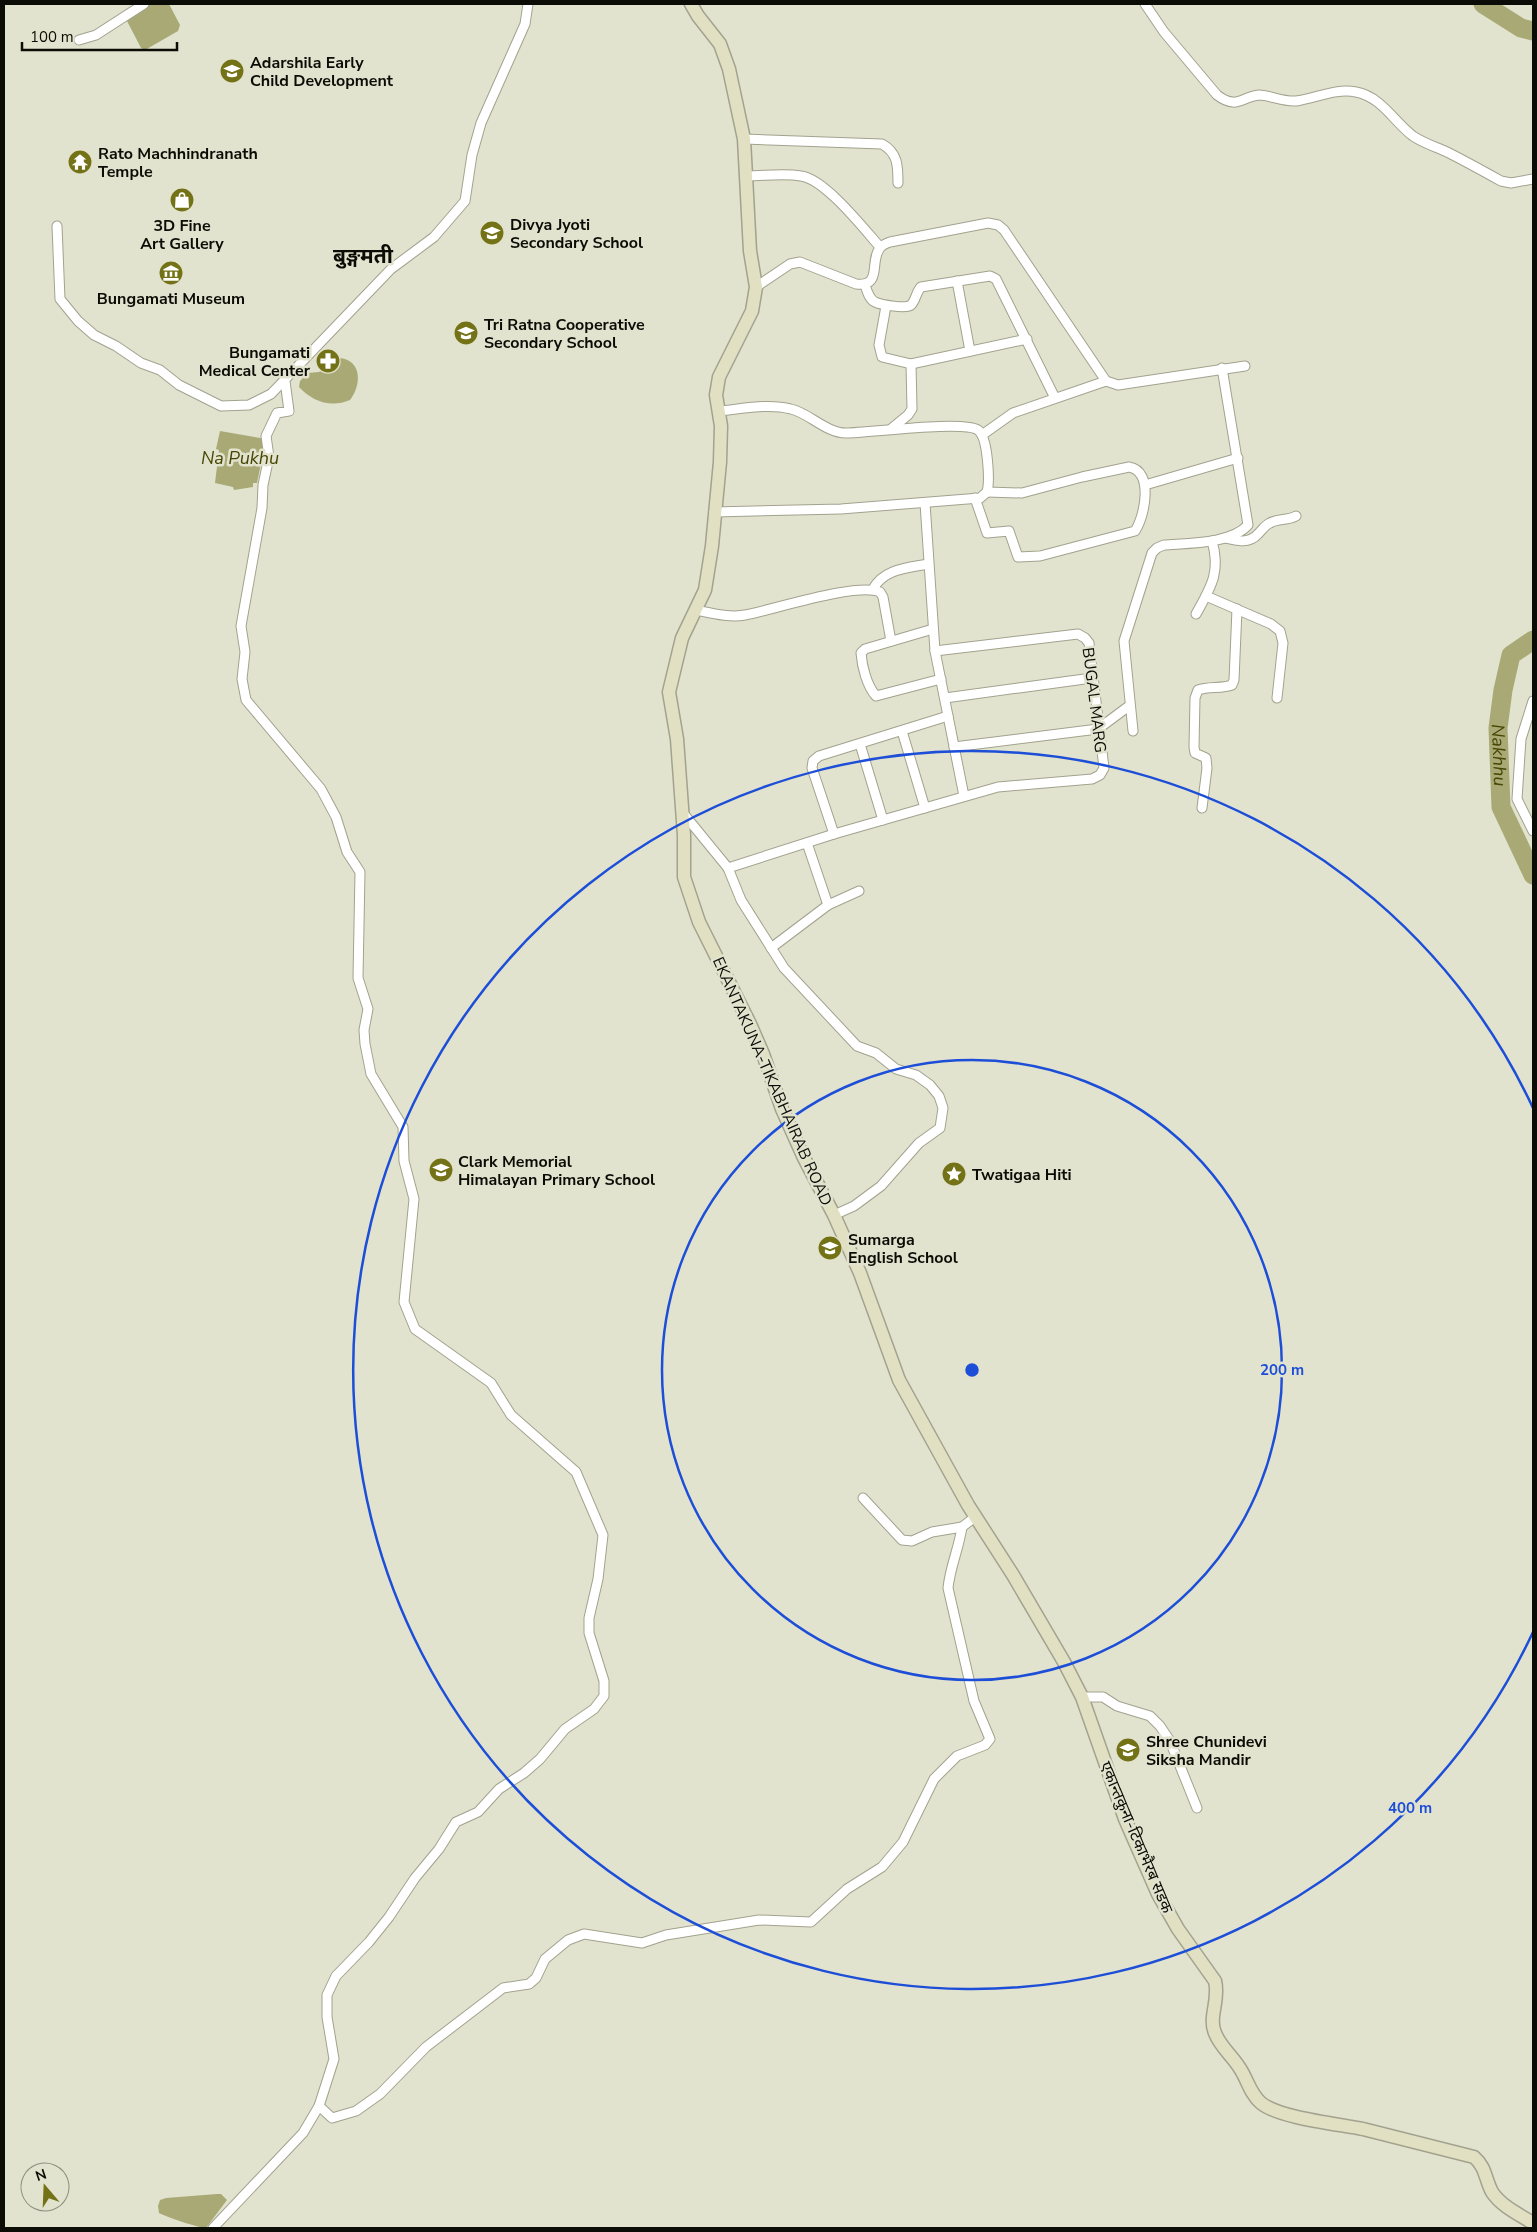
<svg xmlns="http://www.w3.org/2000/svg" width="1537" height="2232" font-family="'Nunito Sans','Noto Sans Devanagari',sans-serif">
<rect width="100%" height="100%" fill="#e2e3ce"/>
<!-- water -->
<g fill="#a8a975">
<polygon points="145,4 169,4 180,25 178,31 145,50 141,48 126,19"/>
<path d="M340,358C363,361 361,386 350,400C331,408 313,402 299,387L300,381L308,373L319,372Z"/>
<polygon points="220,431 266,439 257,483 253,483 253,487 234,490 233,487 215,483 219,450 216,449"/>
<path d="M217,2194H221L227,2200L206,2228C199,2228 166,2217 159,2213L158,2206L160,2200L166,2198Z"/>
</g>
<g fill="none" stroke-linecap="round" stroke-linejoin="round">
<!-- river -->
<g stroke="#a8a975" stroke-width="19">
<polyline points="1483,4 1521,28 1533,31"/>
<path id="s1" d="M1533,640L1511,655L1503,690L1498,728L1501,807L1533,875"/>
</g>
<defs>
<g id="street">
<path d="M1145,4L1164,32L1217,95C1237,110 1241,97 1259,95C1269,95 1283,102 1296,101C1317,98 1335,88 1356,92C1382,97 1394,122 1413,136C1423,143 1436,147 1447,152C1465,161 1483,171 1501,181L1511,183L1533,179"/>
<polyline points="79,40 96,35 144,4"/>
<path d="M744,139L882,144C898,153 898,166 898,183"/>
<path d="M747,176C764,176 783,173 801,176C825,179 864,229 880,247"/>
<polyline points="57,226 60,299 78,321 94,335 116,346 141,363 160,370 179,385 221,406 249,405 271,394 391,269 434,237 465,201 472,155 481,123 525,24 528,4"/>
<polyline points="957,281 970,351"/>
<path d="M865,285C867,291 869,299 875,302C881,305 907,309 911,305C916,300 916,292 921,287L990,276L996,279L1055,398"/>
<path d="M756,287L790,264L800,262L856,284C883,287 869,261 880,248C882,245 887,243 890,242L988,223L998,225L1004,230L1106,381L1118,385L1245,366"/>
<polyline points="886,306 879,345 882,357 911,364 1027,339"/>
<polyline points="891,429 908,415 912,409 911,364"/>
<polyline points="982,435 1013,413 1106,381"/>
<polyline points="1145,485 1238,458"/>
<path d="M975,498L987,533L1009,531L1018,557L1040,556L1135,531C1145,516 1154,471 1129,467L1082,477L1022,493L987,492"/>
<polyline points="925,503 935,651 964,796"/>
<path d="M714,512L841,509L980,498L987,492C990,481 988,437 978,430C963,420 869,433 846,433C826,433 809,413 791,409C768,403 742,409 719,411"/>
<path d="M1225,538C1237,541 1249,544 1258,534C1262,530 1265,525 1270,523C1278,518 1287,521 1296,516"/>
<path d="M873,589C884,569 907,568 928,564"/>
<polyline points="1206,596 1271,624 1280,631 1283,643 1277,698"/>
<path d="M696,610C711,613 730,618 745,615C773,610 857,582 880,592L883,597L891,641"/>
<path d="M1196,614C1211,587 1221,572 1212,541"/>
<path d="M933,629L865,649L861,653C862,667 867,686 876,696L941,679"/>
<polyline points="945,698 1092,678"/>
<polyline points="1533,701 1521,739 1517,799 1533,831"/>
<polyline points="902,731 925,808"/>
<path d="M1133,731L1124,641L1152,553L1157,548L1164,545C1188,543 1231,544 1248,525L1222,368"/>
<polyline points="860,744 883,820"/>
<polyline points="954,747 1098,729 1129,706"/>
<path d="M1202,808L1207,768L1206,758L1195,753L1194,747L1195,698L1198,690C1209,686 1221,689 1232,685L1234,680L1237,609"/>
<polyline points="683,813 728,868 741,900 784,968 857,1046 876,1053 896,1069 916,1075 930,1085 939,1096 943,1108 940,1128 919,1143 881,1186 854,1206 834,1215"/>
<polyline points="834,834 812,768 813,761 819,756 948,716"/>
<polyline points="807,843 828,905"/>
<polyline points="728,868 834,834 998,787 1092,779 1100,775 1104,768 1089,643 1085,638 1078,634 935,651"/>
<polyline points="771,948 828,905 859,891"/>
<polyline points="863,1498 902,1540 912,1541 932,1532 962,1527 975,1517"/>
<polyline points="1082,1697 1103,1697 1117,1706 1150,1716 1160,1726 1170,1741 1197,1808"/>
<path d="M319,2106L332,2118L356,2111L380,2094L426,2047L503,1988L529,1984L536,1978L545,1959L568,1940L584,1934L642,1943L666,1935L759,1920L811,1922L847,1889L882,1867L903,1842L934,1779L957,1756L985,1745L990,1739L974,1701L948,1588C950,1567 959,1548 962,1527"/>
<polyline points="213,2228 303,2133 319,2106 334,2059 327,2017 327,1995 336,1976 369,1942 389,1917 415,1878 439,1849 456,1822 478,1812 499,1789 524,1773 540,1759 565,1729 594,1709 604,1696 604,1681 589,1633 589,1618 598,1579 603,1535 576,1472 511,1415 491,1383 415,1329 404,1302 414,1199 404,1161 403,1127 371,1074 365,1044 364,1030 368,1009 358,978 360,872 347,852 336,817 321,789 246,700 242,679 245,652 241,626 262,508 263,485 269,457 266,436 277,413 289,411 285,381"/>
</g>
<path id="secondary" d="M691,4L698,16L720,44L729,69L744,139L750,251L756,287L752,311L719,377L716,395L721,426L720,462L712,546L705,590L682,638L669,692L677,739L684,835V877L699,922L750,1024L763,1054L782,1109L804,1158L834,1215L860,1273L899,1380L968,1505L1013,1575L1064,1662L1082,1697L1125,1819L1158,1894L1178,1929L1215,1981C1220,2000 1208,2017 1215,2033C1220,2046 1232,2056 1239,2067C1247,2078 1250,2094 1261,2103C1279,2118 1338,2124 1363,2129C1400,2138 1437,2148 1474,2157C1486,2167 1485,2179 1492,2192C1501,2206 1520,2215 1533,2223"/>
</defs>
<!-- street casing -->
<use href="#street" stroke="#a2a28f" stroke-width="11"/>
<!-- secondary casing -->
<use href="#secondary" stroke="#a2a28f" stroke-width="15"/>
<!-- street -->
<use href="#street" stroke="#fff" stroke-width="9"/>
<!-- secondary -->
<use href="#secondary" stroke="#e1e0c2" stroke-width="12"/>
</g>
<!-- distance rings -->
<g fill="none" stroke="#1d4ed8" stroke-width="2.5">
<circle cx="972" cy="1370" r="310"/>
<path d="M1533 1632A619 619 0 1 1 1533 1108"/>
</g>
<!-- icons -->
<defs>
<symbol id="school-disc" viewBox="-11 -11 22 22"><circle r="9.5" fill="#737216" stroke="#e2e3ce"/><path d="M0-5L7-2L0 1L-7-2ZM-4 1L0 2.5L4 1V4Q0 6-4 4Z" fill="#fff"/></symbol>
<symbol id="temple-disc" viewBox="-11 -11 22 22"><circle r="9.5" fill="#737216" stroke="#e2e3ce"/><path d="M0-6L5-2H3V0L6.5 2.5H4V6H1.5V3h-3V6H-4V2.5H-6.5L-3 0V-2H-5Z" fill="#fff"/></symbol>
<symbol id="shop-disc" viewBox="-11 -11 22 22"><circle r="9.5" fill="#737216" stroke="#e2e3ce"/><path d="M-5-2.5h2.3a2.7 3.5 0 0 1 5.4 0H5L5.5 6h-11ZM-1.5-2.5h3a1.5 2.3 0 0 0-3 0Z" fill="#fff"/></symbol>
<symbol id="museum-disc" viewBox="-11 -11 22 22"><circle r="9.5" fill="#737216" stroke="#e2e3ce"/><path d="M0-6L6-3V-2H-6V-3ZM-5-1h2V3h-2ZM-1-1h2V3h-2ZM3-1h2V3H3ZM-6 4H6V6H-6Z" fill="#fff"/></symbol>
<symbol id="pharmacy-disc" viewBox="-11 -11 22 22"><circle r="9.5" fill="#737216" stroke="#e2e3ce"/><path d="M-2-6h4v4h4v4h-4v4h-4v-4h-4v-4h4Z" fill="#fff"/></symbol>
<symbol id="sight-disc" viewBox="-11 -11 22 22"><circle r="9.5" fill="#737216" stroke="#e2e3ce"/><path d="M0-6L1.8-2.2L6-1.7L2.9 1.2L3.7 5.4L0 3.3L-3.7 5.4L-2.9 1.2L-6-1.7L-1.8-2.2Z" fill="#fff"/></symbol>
</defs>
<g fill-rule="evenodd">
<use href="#school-disc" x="218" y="57" width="28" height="28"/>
<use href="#temple-disc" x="66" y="148" width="28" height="28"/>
<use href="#shop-disc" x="168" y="186" width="28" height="28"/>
<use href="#school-disc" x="478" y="219" width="28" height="28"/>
<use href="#museum-disc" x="157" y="259" width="28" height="28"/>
<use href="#school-disc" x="452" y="319" width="28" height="28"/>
<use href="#pharmacy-disc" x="314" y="347" width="28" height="28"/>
<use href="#school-disc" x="427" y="1156" width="28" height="28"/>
<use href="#sight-disc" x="940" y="1160" width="28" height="28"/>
<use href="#school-disc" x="816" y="1234" width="28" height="28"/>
<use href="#school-disc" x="1114" y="1736" width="28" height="28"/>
</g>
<g text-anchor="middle" stroke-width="5" stroke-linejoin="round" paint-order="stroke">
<!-- poi labels -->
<g font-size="16" font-weight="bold" fill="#0c0c06" stroke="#e2e3ce" text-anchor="start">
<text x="250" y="68">Adarshila Early<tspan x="250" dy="18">Child Development</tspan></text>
<text x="98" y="159">Rato Machhindranath<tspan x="98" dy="18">Temple</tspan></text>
<text x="510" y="230">Divya Jyoti<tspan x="510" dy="18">Secondary School</tspan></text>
<text x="182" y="231" text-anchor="middle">3D Fine<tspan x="182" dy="18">Art Gallery</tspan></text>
<text x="171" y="304" text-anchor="middle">Bungamati Museum</text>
<text x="484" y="330">Tri Ratna Cooperative<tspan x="484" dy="18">Secondary School</tspan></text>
<text x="310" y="358" text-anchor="end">Bungamati<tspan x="310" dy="18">Medical Center</tspan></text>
<text x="458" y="1167">Clark Memorial<tspan x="458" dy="18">Himalayan Primary School</tspan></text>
<text x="972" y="1180">Twatigaa Hiti</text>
<text x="848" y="1245">Sumarga<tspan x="848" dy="18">English School</tspan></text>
<text x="1146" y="1747">Shree Chunidevi<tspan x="1146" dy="18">Siksha Mandir</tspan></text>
</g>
<!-- street labels -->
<g font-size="16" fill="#0c0c06" stroke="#e2e3ce">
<text transform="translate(1095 700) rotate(83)" y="6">BUGAL MARG</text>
<text transform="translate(773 1081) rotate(66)" y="6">EKANTAKUNA-TIKABHAIRAB ROAD</text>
<text transform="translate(1137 1837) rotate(67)" y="6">एकान्तकुना-टिकाभैरब सडक</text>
</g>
<!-- water labels -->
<g font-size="18" font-style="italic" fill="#464504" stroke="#e2e3ce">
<text x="240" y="464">Na Pukhu</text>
<text dy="6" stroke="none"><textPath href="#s1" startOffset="128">Nakhhu</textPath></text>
</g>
<!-- district labels -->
<g font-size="21" font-weight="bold" fill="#0c0c06" stroke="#e2e3ce">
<text x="363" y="263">बुङ्गमती</text>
</g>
</g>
<circle cx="972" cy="1370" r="8" fill="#1d4ed8" stroke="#e2e3ce" stroke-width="2.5"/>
<g font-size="15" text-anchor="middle" font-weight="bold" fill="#1d4ed8" stroke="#e2e3ce" stroke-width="5" stroke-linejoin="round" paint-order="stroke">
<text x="1282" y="1375">200 m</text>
<text x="1410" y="1813">400 m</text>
</g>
<!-- border -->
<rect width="1537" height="2232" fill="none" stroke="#0c0c06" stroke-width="10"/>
<!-- north arrow -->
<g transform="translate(45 2187) rotate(341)"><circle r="24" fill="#e2e3ce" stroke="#8c8d7e"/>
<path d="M0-4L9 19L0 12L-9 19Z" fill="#737216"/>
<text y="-8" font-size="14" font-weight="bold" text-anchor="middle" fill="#0c0c06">N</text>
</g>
<!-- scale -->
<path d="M22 42v8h155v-8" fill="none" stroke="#0c0c06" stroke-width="2.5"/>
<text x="30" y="42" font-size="15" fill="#0c0c06" stroke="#e2e3ce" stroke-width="4" paint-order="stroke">100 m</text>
</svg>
